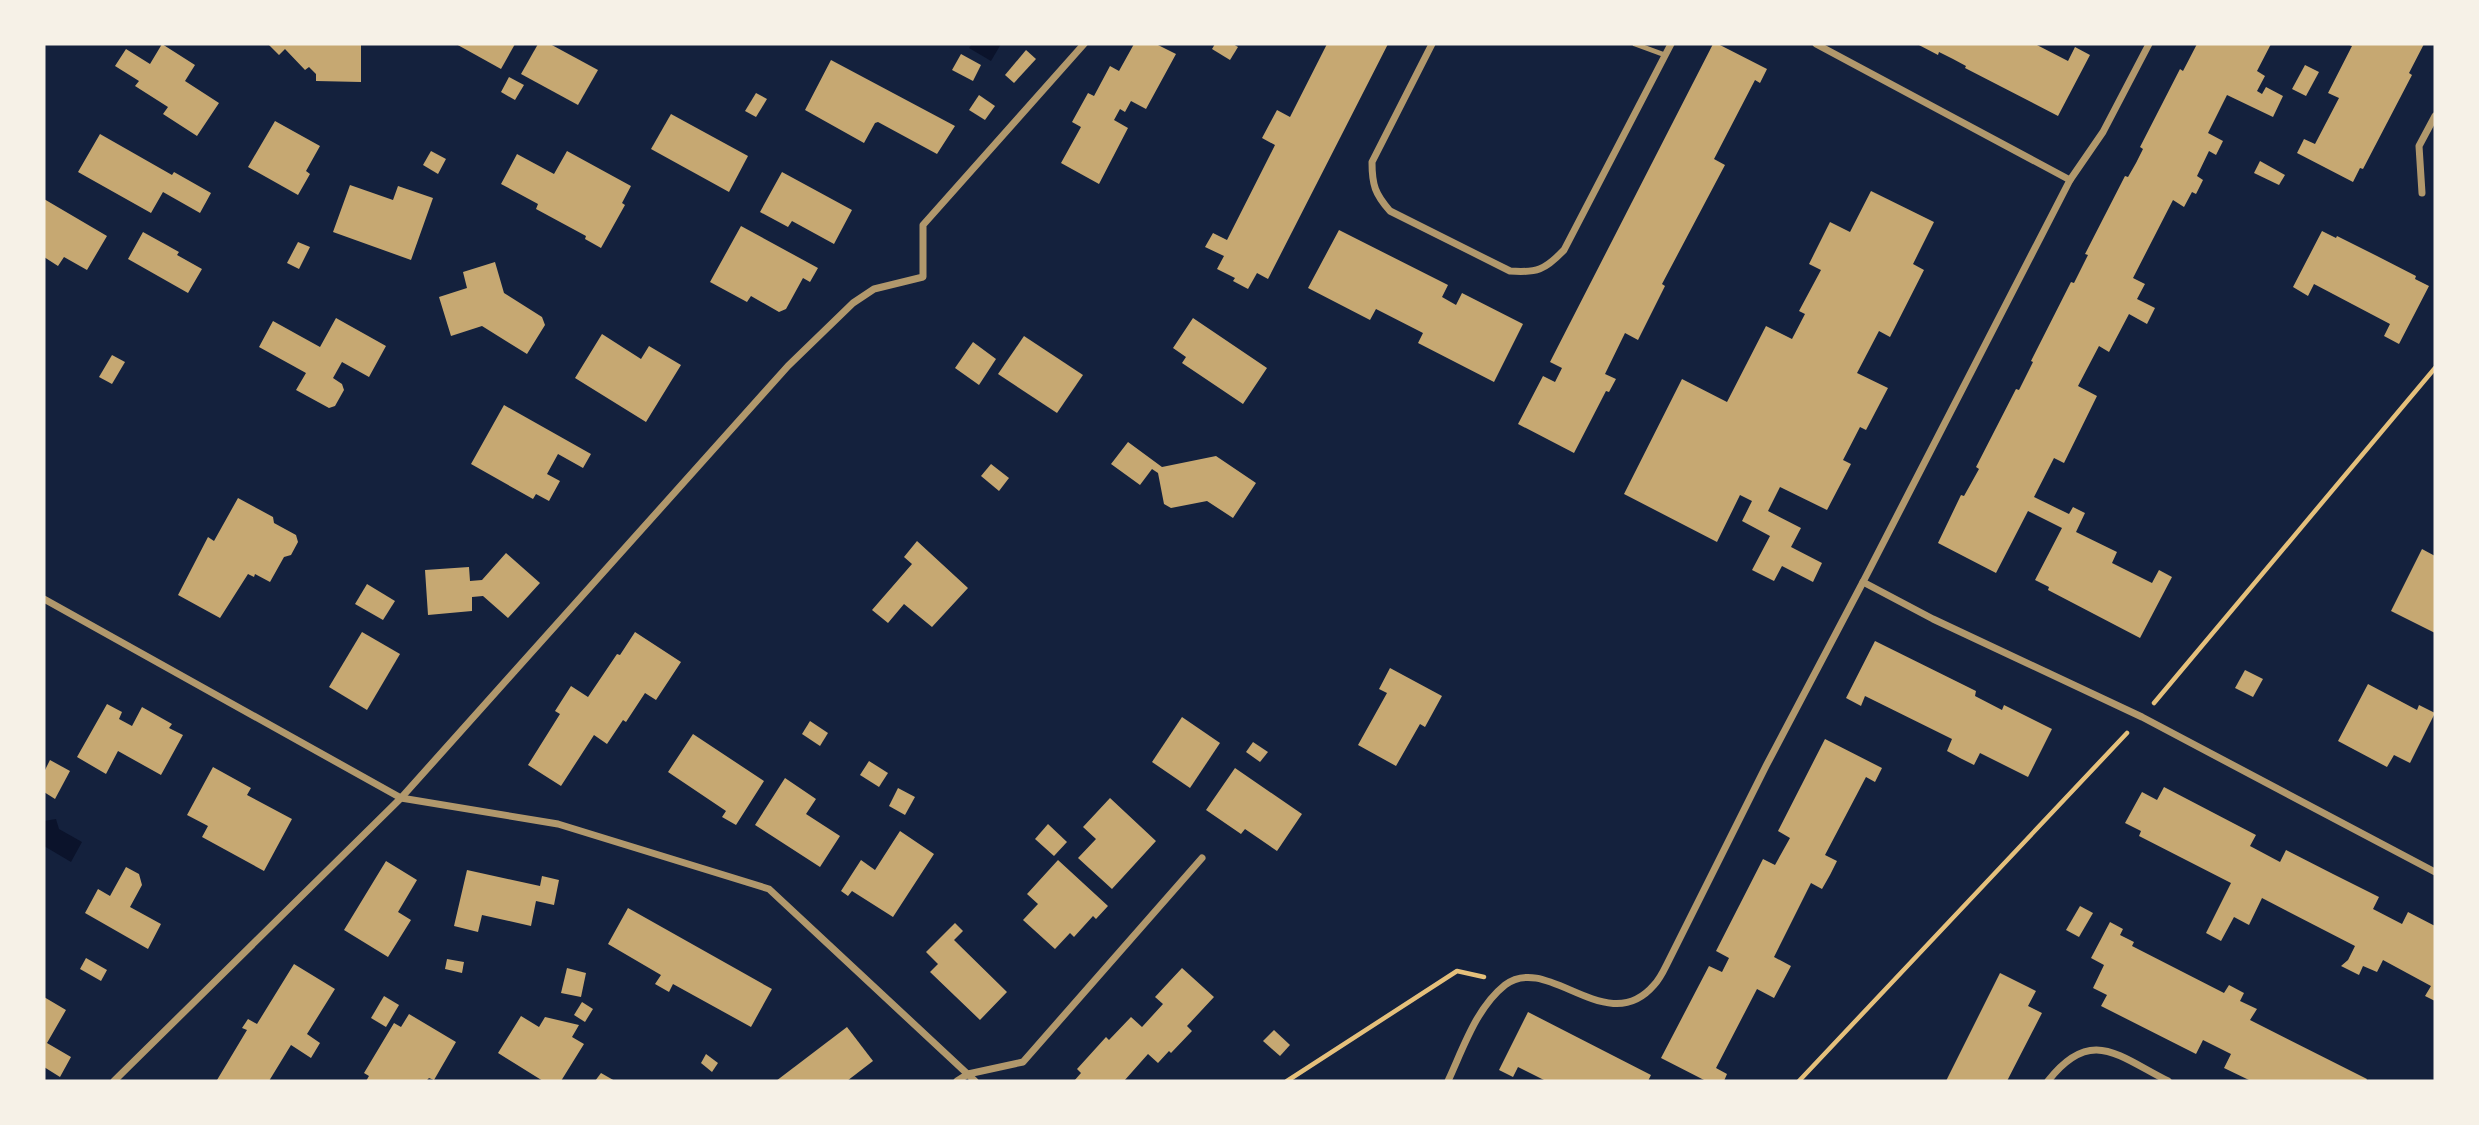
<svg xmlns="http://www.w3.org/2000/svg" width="2479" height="1125" font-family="Poppins,sans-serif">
<rect width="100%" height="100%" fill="#14213d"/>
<!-- water -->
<g fill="#0b132b">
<polygon points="972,44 1001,44 991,61 969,48"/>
<polygon points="56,819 59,829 82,842 71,862 44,846 44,821"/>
</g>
<!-- building -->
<g fill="#c6a872">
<polygon points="162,44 195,65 185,81 219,103 197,136 163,114 168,107 135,86 139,81 115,66 126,49 150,64"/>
<polygon points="268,44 361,44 361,82 316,81 316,74 309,67 305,70 285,49 279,55"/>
<polygon points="456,44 515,44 501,69"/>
<polygon points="538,44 550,44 598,70 578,105 521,74"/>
<polygon points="1134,44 1156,44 1176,54 1146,109 1131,101 1125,112 1120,109 1114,120 1128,128 1099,184 1061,163 1081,127 1072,122 1088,93 1094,96 1110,66 1119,71"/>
<polygon points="1215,44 1233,44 1238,47 1230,60 1212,49"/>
<polygon points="1327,44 1388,44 1268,279 1257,273 1248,289 1233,281 1235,278 1217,269 1224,256 1205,247 1213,233 1227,240 1275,145 1262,138 1277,110 1290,117"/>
<polygon points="1713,44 1718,44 1767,69 1760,83 1755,80 1714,159 1725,165 1662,284 1665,286 1638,340 1625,333 1605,374 1616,379 1609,392 1606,391 1574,453 1518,424 1543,376 1555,382 1562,368 1550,362"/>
<polygon points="1917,44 2035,44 2068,61 2075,47 2090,55 2058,116 1965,68 1966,66 1953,59 1939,52 1938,55"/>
<polygon points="2197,44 2271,44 2257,71 2265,76 2257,91 2262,94 2266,87 2283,96 2273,117 2227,95 2208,133 2223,141 2216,155 2209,151 2197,176 2203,180 2196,194 2192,192 2184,207 2173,200 2133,278 2145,284 2137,299 2155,308 2147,324 2129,314 2109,352 2099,346 2078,386 2097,396 2064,463 2054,458 2034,497 2069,514 2073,507 2085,513 2076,532 2117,552 2112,563 2152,583 2159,570 2172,577 2140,638 2048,590 2049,587 2035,580 2062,528 2028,511 1996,573 1938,543 1961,495 1964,496 1979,469 1976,467 2016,389 2019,390 2033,362 2031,361 2071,282 2074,283 2088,255 2085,254 2125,176 2128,177 2136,163 2143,149 2140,147 2180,69 2183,71"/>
<polygon points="2347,44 2424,44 2409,73 2412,75 2363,169 2360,168 2353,182 2297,153 2304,139 2315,144 2339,98 2328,93 2352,46"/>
<polygon points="1026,50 1036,59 1014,83 1005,75"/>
<polygon points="961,54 981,65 973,81 952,70"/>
<polygon points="831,60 955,126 937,154 878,122 875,123 864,143 805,110"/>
<polygon points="2305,65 2319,72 2306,96 2292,89"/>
<polygon points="509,77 524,85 515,100 501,92"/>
<polygon points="756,93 767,99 756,117 745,111"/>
<polygon points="979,95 995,106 985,120 969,110"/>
<polygon points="671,114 748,156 729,192 651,149"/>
<polygon points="275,121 320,146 306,171 310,174 298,195 248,167"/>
<polygon points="100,134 172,175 174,172 211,193 200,213 163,192 151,213 78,172"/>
<polygon points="431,151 446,159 438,174 423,165"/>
<polygon points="567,151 631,186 622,203 625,205 601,248 585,239 586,236 536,209 538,204 501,184 517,154 554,174"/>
<polygon points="2260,161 2285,175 2279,185 2254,173"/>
<polygon points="782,172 852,210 834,244 792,221 788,227 760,212"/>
<polygon points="350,185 393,200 398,186 433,198 411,260 333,232"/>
<polygon points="1871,191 1934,222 1913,264 1924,270 1890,337 1879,331 1857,373 1888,388 1866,430 1860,427 1843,460 1851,464 1827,510 1780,487 1768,511 1801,528 1791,547 1822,563 1813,582 1782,566 1774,581 1752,570 1770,536 1742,521 1752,501 1740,495 1717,542 1624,494 1682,379 1727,402 1766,326 1792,339 1805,314 1799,311 1821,270 1809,264 1830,222 1850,232"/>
<polygon points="44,199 107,236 87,270 64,257 58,266 44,257"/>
<polygon points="741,226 818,268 810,282 803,278 786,309 779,312 751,296 747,302 710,282"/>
<polygon points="1339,230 1448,285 1442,297 1456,305 1462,293 1523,324 1494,382 1418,343 1423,333 1376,309 1370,320 1308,288"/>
<polygon points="2322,231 2336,238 2337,236 2377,256 2416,276 2415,279 2429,286 2399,344 2384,336 2390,324 2314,284 2308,296 2293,287"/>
<polygon points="143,232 179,252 177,255 202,269 188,293 128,259"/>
<polygon points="298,242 310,247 299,269 287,263"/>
<polygon points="495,262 504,293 542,317 545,325 527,354 482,326 451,336 439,297 467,288 463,272"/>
<polygon points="336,318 386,346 369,377 342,362 333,378 342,384 344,390 335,406 329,408 296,390 306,373 259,347 273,321 320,347"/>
<polygon points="1193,318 1267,368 1243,404 1182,363 1186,357 1173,348"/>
<polygon points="602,334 641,359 649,346 681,365 646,422 575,378"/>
<polygon points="1024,336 1083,375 1057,413 998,374"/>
<polygon points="973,342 996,359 979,385 955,368"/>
<polygon points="112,355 125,362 112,384 99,377"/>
<polygon points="504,405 591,454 583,468 558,454 547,474 560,481 549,501 536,494 533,499 471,464"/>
<polygon points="1128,442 1162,467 1216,456 1256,483 1233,518 1207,501 1171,508 1164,504 1158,473 1152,469 1140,485 1111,464"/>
<polygon points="991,464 1009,478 999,491 981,476"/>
<polygon points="238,498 273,517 274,523 296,535 298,542 291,555 284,557 270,582 255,574 254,577 248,574 220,618 178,595 208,537 214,541"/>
<polygon points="917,541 968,588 932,627 904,604 888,623 872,610 912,564 904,557"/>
<polygon points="2422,549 2435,556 2435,633 2391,611"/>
<polygon points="506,553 540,583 508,618 483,596 472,597 472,611 428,615 425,570 469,567 470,581 482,580"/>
<polygon points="367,584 395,601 383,620 355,604"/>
<polygon points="362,632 400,654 367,710 329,687"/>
<polygon points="635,632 681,662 656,700 645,693 626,722 623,720 607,744 594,735 561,786 528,765 560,714 555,711 571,686 588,697 617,654 620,655"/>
<polygon points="1875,641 1976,691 1975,696 2002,710 2004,705 2052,729 2028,777 1980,753 1974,765 1960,758 1947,751 1952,739 1865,696 1861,706 1846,698"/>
<polygon points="1390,668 1442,696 1425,727 1420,724 1396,766 1358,745 1387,693 1379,689"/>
<polygon points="2245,670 2263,679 2253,697 2235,688"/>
<polygon points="2368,684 2417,710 2419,705 2435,713 2410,763 2394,755 2387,767 2338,741"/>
<polygon points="107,704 122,712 119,719 132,726 142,707 172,724 169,728 183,735 161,775 118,751 106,774 77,757"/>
<polygon points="1182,717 1220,743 1190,788 1152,762"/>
<polygon points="810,721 828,733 820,746 802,734"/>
<polygon points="693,734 764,781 736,825 722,817 726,811 668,772"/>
<polygon points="1825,739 1882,768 1875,782 1866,777 1825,855 1837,861 1830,875 1822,889 1811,883 1774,957 1791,966 1774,998 1757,989 1716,1068 1727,1074 1724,1081 1706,1081 1661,1058 1709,966 1722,972 1729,958 1716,951 1763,859 1775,865 1790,838 1778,831"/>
<polygon points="1253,742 1268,752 1260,762 1246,752"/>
<polygon points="50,760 70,771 55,799 44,792 44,772"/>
<polygon points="869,761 888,773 879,787 860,775"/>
<polygon points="213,767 251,788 247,795 292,819 264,871 202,837 208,826 187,815"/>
<polygon points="1235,768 1302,814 1277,851 1245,829 1241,834 1206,810"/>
<polygon points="785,778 816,799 806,814 840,836 820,867 755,825"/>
<polygon points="2164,787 2256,835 2250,846 2280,862 2286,850 2333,874 2379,897 2373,909 2402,924 2408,912 2435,926 2435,1001 2425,996 2431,986 2383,960 2377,972 2363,966 2359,975 2341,966 2348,960 2355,946 2262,898 2249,925 2234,917 2221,941 2206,933 2231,883 2139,836 2141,831 2125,823 2142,792 2157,800"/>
<polygon points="898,788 915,797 905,815 889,806"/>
<polygon points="1110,798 1156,841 1112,889 1078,858 1096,839 1083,827"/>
<polygon points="1048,824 1067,842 1054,856 1035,839"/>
<polygon points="900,831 934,854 893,917 852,891 848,896 841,891 861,860 875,870"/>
<polygon points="1058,860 1108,906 1096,919 1093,916 1074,937 1070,933 1055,949 1023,920 1038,904 1027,894"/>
<polygon points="386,861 417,880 398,912 411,920 388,957 344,930"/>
<polygon points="126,867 139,874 142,885 130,907 161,924 148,949 85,913 98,889 110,896"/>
<polygon points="467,870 540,886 542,876 559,880 554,905 536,901 531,926 482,915 478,932 454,926"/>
<polygon points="2080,906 2093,913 2079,937 2066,930"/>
<polygon points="628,908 772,989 751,1027 673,984 669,992 655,984 661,975 608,944"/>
<polygon points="2110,922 2123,929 2120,935 2134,942 2132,946 2224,993 2229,985 2244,993 2240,1001 2257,1009 2250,1020 2367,1079 2366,1081 2251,1081 2224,1068 2231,1054 2203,1040 2196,1054 2101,1006 2107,995 2093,988 2104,965 2091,958"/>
<polygon points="955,923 963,931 954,940 1007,992 980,1020 930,972 938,964 926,952"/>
<polygon points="86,958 107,970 101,981 80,969"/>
<polygon points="447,959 464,962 462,973 445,969"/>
<polygon points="294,964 335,989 307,1034 320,1043 311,1058 291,1045 269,1081 217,1080 247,1030 242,1028 248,1019 257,1024"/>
<polygon points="567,968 586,973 581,997 561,993"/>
<polygon points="1182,968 1214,997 1187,1026 1192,1031 1171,1053 1169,1051 1158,1063 1148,1054 1124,1081 1074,1081 1081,1073 1077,1069 1106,1037 1109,1040 1131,1017 1142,1027 1163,1004 1155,997"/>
<polygon points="2000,973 2036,991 2028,1006 2042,1013 2007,1081 1946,1081"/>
<polygon points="384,996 399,1005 386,1027 371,1018"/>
<polygon points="44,997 66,1010 47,1043 71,1057 60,1077 44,1067"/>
<polygon points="582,1002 593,1009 585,1022 574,1015"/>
<polygon points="1528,1012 1651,1075 1648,1081 1546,1081 1518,1067 1513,1077 1499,1070"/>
<polygon points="409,1014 456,1042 434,1080 429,1078 426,1081 366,1081 369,1076 364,1073 394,1023 401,1027"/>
<polygon points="521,1016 539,1027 545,1017 579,1025 572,1037 584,1044 561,1081 543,1081 498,1053"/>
<polygon points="847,1027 873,1061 847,1081 776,1081"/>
<polygon points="1274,1030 1290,1045 1280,1056 1263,1041"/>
<polygon points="706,1054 718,1063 712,1072 701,1063"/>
<polygon points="601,1073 615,1081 595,1081"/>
</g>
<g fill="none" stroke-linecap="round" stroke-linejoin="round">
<!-- path -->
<g stroke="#e5c07b" stroke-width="4.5">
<polyline points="2154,703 2435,368"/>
<polyline points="1287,1081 1457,971 1484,977"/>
<polyline points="1799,1081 2127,733"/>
</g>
<!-- service -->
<polyline stroke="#b1986c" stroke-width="5" points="1635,44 1665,55"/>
<!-- minor -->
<g stroke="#b1986c" stroke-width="7">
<path d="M1432,44L1372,162C1372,185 1375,194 1390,211L1510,271C1537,273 1545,270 1564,250L1671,44"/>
<polyline points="1816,44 2070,180 1863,582 1933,619 2142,717 2435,872"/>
<polyline points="2070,180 2103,132 2149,44"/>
<polyline points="2422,193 2419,146 2435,116"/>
<polyline points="44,599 401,798 558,824 769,889 975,1081"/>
<polyline points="114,1081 401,798 788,366 853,303 874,289 923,277 923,225 1084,44"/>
<polyline points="957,1081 968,1074 1023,1062 1202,858"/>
<path d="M1448,1081C1463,1049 1476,1008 1505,985C1548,952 1607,1040 1654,985C1660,979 1664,970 1668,962L1766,766L1863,582"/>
<path d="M2048,1081C2091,1026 2118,1056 2168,1081"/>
</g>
</g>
<!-- border -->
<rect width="2479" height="1125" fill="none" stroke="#f6f1e7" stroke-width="91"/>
</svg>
